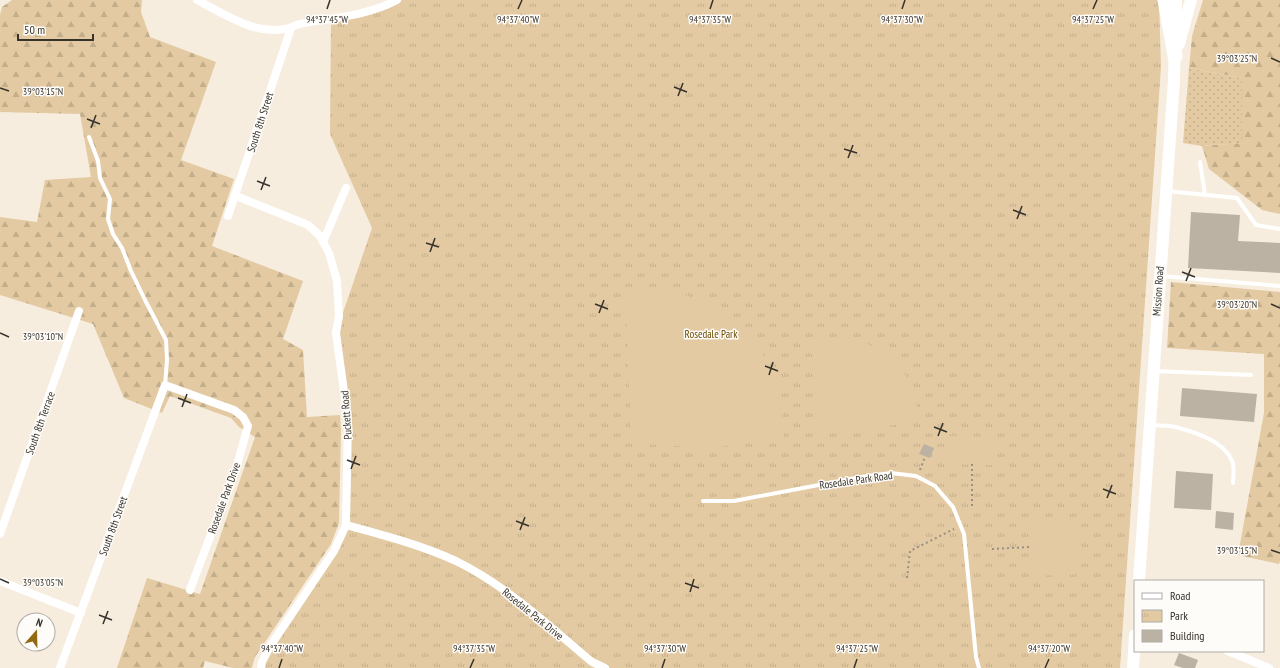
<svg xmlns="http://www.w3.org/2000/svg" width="1280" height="668" font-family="'PT Sans Narrow',sans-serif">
<defs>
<pattern id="grass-dots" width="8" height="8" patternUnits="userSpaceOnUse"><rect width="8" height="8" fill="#e3caa2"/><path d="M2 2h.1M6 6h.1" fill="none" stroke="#c3ae8c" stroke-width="1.8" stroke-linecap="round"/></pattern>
<pattern id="forest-firs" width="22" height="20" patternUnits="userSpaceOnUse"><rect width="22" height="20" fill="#e3caa2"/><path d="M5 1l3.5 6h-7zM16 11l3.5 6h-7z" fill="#c3ae8c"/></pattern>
<pattern id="park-tufts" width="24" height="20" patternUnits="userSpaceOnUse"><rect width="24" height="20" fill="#e3caa2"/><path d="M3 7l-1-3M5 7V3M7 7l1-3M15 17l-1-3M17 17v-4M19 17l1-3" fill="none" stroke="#c3ae8c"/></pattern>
</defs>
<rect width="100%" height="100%" fill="#f7edde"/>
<!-- grass -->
<polygon fill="url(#grass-dots)" points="1189,68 1242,78 1242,143 1202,146 1183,143"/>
<!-- forest -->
<g fill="url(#forest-firs)">
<polygon points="12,0 142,0 141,12 150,37 216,62 181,160 234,179 212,246 303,281 283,339 303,350 307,417 340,415 341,430 339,523 331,544 255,657 252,668 233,668 205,661 203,668 117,668 147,578 200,594 255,437 239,427 231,418 170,396 162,413 124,398 93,324 0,295 0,217 37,222 45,180 91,177 80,114 0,112 0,15 2,7"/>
<polygon points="1203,0 1280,0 1280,214 1262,210 1209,169 1202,146 1242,143 1242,78 1189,68 1192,36"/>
<polygon points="1171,282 1280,292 1280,561 1279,564 1238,555 1264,413 1264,354 1167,348"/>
</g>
<!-- park -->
<polygon fill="url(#park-tufts)" points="397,0 1159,0 1161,67 1120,668 261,668 346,525 348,421 336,333 372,228 330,134 331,18"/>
<!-- pitch -->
<g fill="#e3caa2">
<path d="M625,290C636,290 648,289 659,290C706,293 754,330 772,372C781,393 783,416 784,438L711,448L642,444L631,432Z"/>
<polygon points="846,337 873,346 897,362 916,392 918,423 820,431 814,423 812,338"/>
<polygon points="948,436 994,437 993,465 947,464"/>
<polygon points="1078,519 1081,574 1031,576 1028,521"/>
</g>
<!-- building -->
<g fill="#bbb2a4">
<polygon points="1191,212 1240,215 1238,241 1280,243 1280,273 1188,268"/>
<polygon points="1182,388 1257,394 1254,422 1180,416"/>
<polygon points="924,444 934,448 930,458 919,454"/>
<polygon points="1176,471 1213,474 1211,510 1174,508"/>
<polygon points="1216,511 1234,513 1233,530 1215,528"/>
<polygon points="1179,653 1198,660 1195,668 1183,668 1174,665"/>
</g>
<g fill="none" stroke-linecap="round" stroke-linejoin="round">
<!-- path -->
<g stroke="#979085" stroke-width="2" stroke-dasharray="2 3" stroke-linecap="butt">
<polyline points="972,464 972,506"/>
<polyline points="920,470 925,457"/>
<polyline points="992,549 1029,547"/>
<polyline points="907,578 910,551 954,529"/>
</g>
<!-- service -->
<g stroke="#fff" stroke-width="4">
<polyline points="89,137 98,161 100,178 110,199 108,219 113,234 122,248 131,271 145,300 166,340 167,360 165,385"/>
<polyline points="1200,162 1205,195"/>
<polyline points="1167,191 1237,198 1256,225 1280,229"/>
<polyline points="1161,276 1280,286"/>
<polyline points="1155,371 1251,375"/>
<path d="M1151,425C1160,426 1170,425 1179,428C1198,433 1225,442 1232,461C1235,467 1233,476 1233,483"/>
<polyline points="703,501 734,501 861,477 891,473 916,476 935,486 953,507 964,534 976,657 979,668"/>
</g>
<!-- minor -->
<g stroke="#fff" stroke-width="8">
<path d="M197,0C228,16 264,42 299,24C332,18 367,16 397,0"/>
<polyline points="236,196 308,225 320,236 329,253 337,281 339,316 336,333 348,421 346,525 334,551 271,645 262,662 261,668"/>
<polyline points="228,216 291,28"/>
<polyline points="323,242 346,188"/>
<path d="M346,525C383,535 421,545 456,561C507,586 549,626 592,662L605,668"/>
<polyline points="0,534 79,311"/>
<polyline points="0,581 81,613"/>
<polyline points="1228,651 1269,668"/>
<polyline points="60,668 165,385 234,410 243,417 248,426 237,465 190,590"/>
</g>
<!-- secondary -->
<g stroke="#fff" stroke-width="12">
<polyline points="1179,44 1191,0"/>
<polyline points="1139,581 1174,80 1176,0"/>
<polyline points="1133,668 1135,635"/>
</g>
<!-- motorway -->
<polyline stroke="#fff" stroke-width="15" points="1165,0 1175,56"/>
</g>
<!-- ticks -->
<path fill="none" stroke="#36322c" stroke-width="1.5" d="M327,9L330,0M518,9L522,0M710,9L713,0M902,9L905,0M1093,9L1097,0M1271,58L1280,62M674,87L687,92M0,88L9,91M678,96L683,83M87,119L100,124M91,128L96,115M844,149L857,153M848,158L853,145M257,181L270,186M261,190L266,177M1013,210L1026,215M1017,219L1022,206M426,243L439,247M430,252L435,238M1182,272L1195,277M1186,281L1191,268M595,304L608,309M1271,304L1280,308M599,313L604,300M0,333L9,337M765,366L778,371M769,375L773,362M178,398L191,403M182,407L187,394M934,427L947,432M938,436L943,423M347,460L360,465M351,469L356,456M1103,489L1116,494M1107,498L1112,485M516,521L529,526M520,530L525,517M1271,550L1280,553M0,579L9,583M685,583L699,588M690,592L694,579M99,615L112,620M103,624L108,611M279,668L282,659M470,668L474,659M662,668L665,659M854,668L857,659M1045,668L1049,659"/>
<g text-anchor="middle" stroke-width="3" stroke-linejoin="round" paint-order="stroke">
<!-- street labels -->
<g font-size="11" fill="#36322c" stroke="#fefcf9">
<text transform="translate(260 122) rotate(-72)" y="4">South 8th Street</text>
<text transform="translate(1158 291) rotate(-86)" y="4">Mission Road</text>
<text transform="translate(346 415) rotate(-94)" y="4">Puckett Road</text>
<text transform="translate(40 423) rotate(-70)" y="4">South 8th Terrace</text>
<text transform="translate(856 480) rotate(-8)" y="4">Rosedale Park Road</text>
<text transform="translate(224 498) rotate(-70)" y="4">Rosedale Park Drive</text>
<text transform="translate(113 526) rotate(-70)" y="4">South 8th Street</text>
<text transform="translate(533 614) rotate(39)" y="4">Rosedale Park Drive</text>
</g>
<!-- park labels -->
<g font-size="11" fill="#6b4a00" stroke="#fefcf9">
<text x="711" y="338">Rosedale Park</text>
</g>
</g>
<g font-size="10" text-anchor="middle" fill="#36322c" stroke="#fefcf9" stroke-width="3" stroke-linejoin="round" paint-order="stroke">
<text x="327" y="23">94°37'45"W</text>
<text x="518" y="23">94°37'40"W</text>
<text x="710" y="23">94°37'35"W</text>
<text x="902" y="23">94°37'30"W</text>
<text x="1093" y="23">94°37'25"W</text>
<text x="1237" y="62">39°03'25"N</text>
<text x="43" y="95">39°03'15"N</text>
<text x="1237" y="308">39°03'20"N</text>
<text x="43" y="340">39°03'10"N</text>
<text x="1237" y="554">39°03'15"N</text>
<text x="43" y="586">39°03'05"N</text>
<text x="282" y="652">94°37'40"W</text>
<text x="474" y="652">94°37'35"W</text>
<text x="665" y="652">94°37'30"W</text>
<text x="857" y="652">94°37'25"W</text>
<text x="1049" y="652">94°37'20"W</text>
</g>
<!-- legend -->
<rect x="1134" y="580" width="130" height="72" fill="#fefcf9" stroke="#aeaba7"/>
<rect x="1142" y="593" width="20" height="6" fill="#ffffff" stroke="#aeaba7"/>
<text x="1170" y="600" font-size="12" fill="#36322c">Road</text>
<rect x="1142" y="610" width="20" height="12" fill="url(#park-tufts)" stroke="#aeaba7"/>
<text x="1170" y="620" font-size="12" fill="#36322c">Park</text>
<rect x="1142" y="630" width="20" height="12" fill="#bbb2a4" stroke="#aeaba7"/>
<text x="1170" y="640" font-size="12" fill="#36322c">Building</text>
<!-- north arrow -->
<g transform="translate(36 632) rotate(20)"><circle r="19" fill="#fefcf9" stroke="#aeaba7"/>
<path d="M0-3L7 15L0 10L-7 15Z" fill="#926811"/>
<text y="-6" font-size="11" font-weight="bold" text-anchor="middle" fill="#36322c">N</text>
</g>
<!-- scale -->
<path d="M18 34v6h75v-6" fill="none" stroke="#36322c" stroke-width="2"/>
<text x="24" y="34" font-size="12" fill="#36322c" stroke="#fefcf9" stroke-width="3" paint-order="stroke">50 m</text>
</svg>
